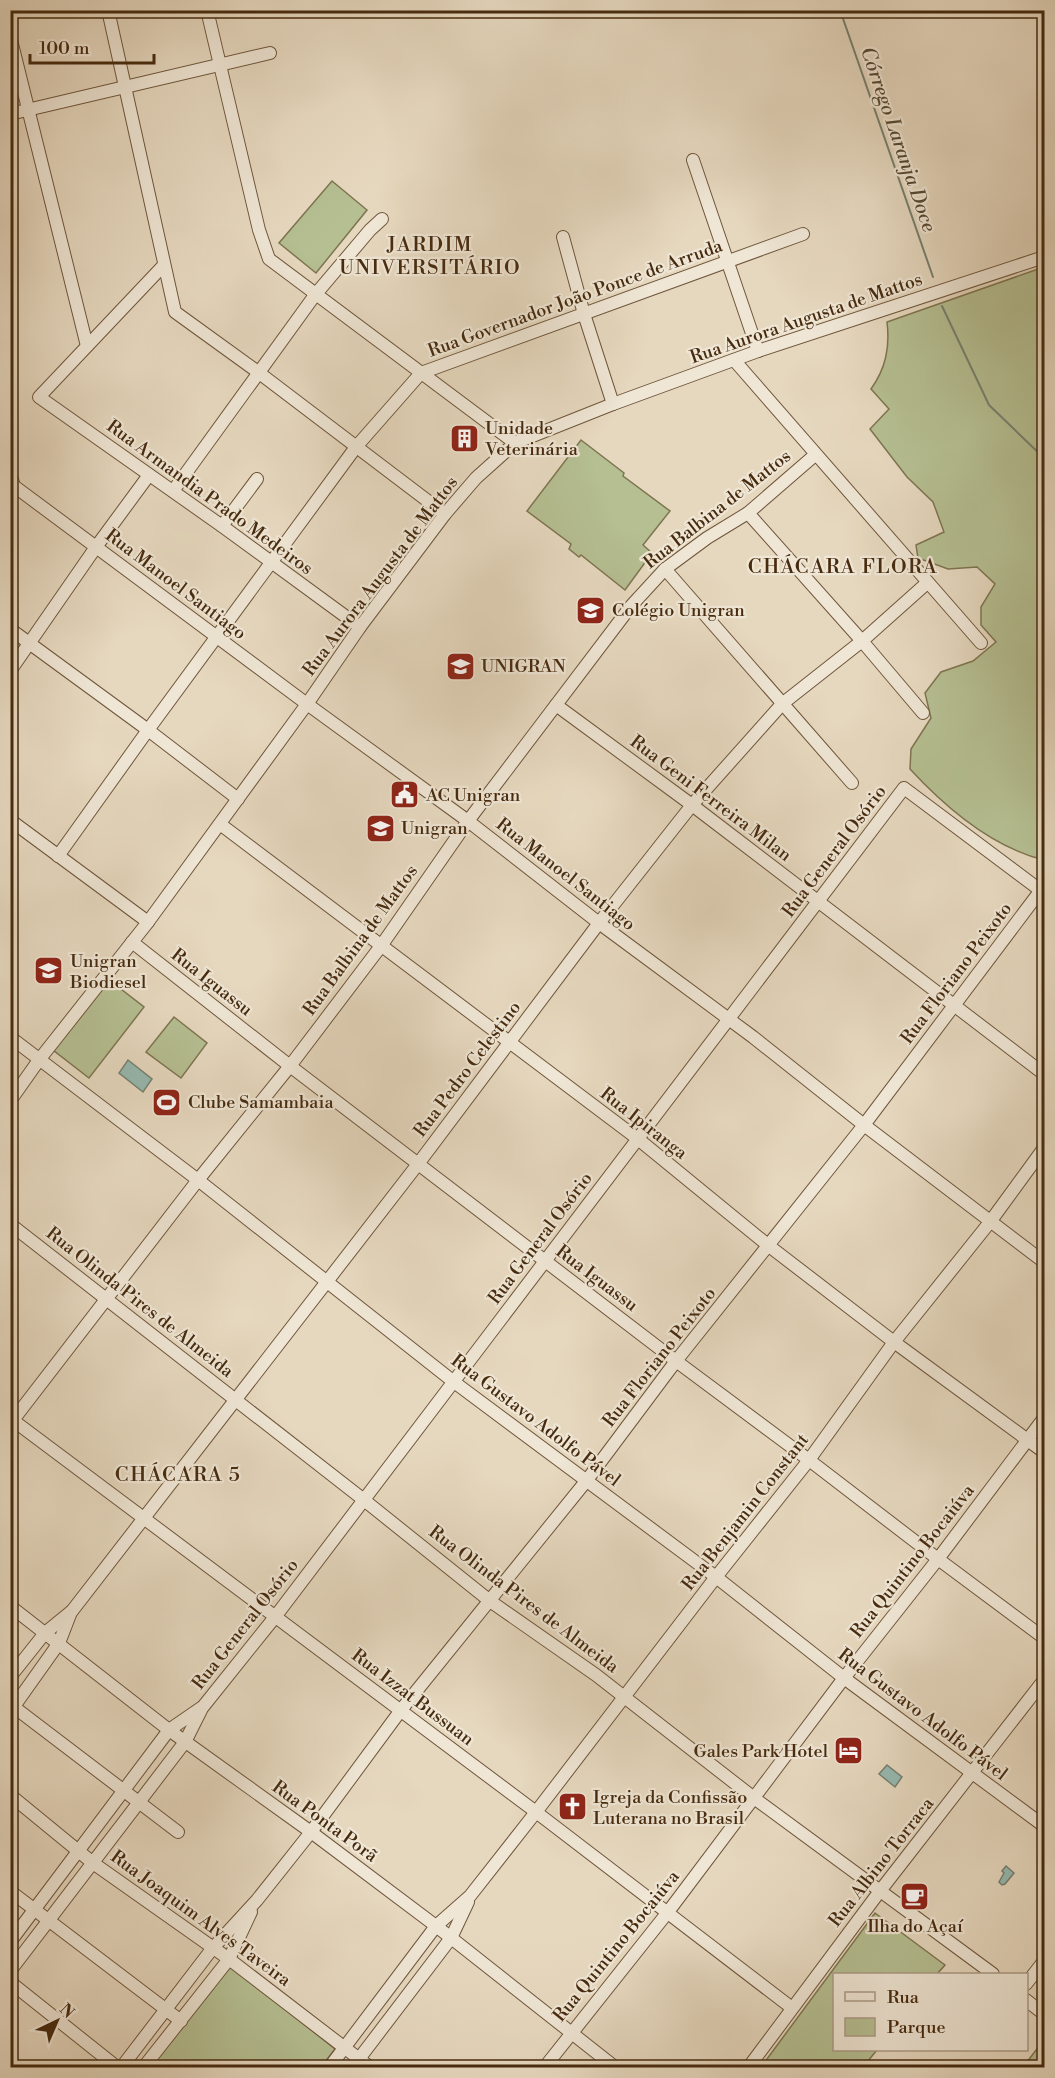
<svg xmlns="http://www.w3.org/2000/svg" width="1055" height="2078" font-family="'Libre Bodoni',serif">
<rect width="100%" height="100%" fill="#e6d8bf"/>
<filter id="stains"><feTurbulence type="fractalNoise" baseFrequency=".00333" numOctaves="4"/><feColorMatrix values="0 0 0 0 .2 0 0 0 0 .09 0 0 0 0 .02 0 0 0 .5 -.17"/></filter>
<radialGradient id="worn" r=".72"><stop offset=".6" stop-color="#630" stop-opacity="0"/><stop offset="1" stop-color="#630" stop-opacity=".3"/></radialGradient>
<!-- green -->
<g fill="#b5bf92" stroke="#7e7550" stroke-width="1.5">
<polygon points="332,181 367,210 316,273 279,243"/>
<path d="M1044,267V860C991,847 946,808 910,769L911,749L931,718L925,693L941,672L973,661L996,642L981,625V607L995,584L977,567L948,569L918,558L916,545L944,532L933,502L907,477L870,429L889,409L871,389C886,368 890,347 887,322Z"/>
<polygon points="581,440 624,473 623,476 670,511 643,545 652,553 625,590 581,555 579,557 569,549 571,544 527,511"/>
<polygon points="108,979 144,1007 89,1078 53,1050"/>
<polygon points="174,1017 207,1043 181,1078 146,1052"/>
<polygon points="875,1913 945,1965 937,1974 834,1974 834,2050 877,2050 863,2067 761,2067"/>
<polygon points="230,1965 335,2049 321,2067 148,2068"/>
<polygon points="1043,2041 1044,2067 1023,2067"/>
</g>
<!-- water -->
<g fill="#96bab2" stroke="#768171" stroke-width="1.5">
<polygon points="128,1060 152,1079 143,1092 119,1073"/>
<polygon points="887,1765 902,1777 895,1787 879,1774"/>
<polygon points="1006,1866 1014,1873 1005,1884 1002,1885 999,1882 1004,1873 1002,1871"/>
</g>
<g fill="none" stroke-linecap="round" stroke-linejoin="round">
<!-- stream -->
<g stroke="#768171" stroke-width="2">
<polyline points="840,10 933,277"/>
<polyline points="942,306 989,405 1044,458"/>
</g>
<defs>
<g id="minor">
<polyline points="108,10 175,312 258,372 445,514"/>
<polyline points="207,10 259,230 269,259 515,443"/>
<polyline points="10,36 87,346"/>
<polyline points="10,114 270,53"/>
<polyline points="693,160 758,351"/>
<polyline points="563,237 584,314 613,404"/>
<polyline points="163,266 39,397 222,526 360,627"/>
<polyline points="734,360 981,643"/>
<polyline points="10,473 14,486 307,704 468,821 599,923 753,1037 864,1125 1044,1262"/>
<polyline points="173,491 315,295 370,230 382,219"/>
<polyline points="748,513 862,641 923,713"/>
<polyline points="222,526 257,479"/>
<polyline points="665,569 852,783"/>
<polyline points="10,629 148,730 238,799"/>
<polyline points="10,671 96,547 149,475"/>
<polyline points="556,705 692,805 1044,1074"/>
<polyline points="10,820 148,922"/>
<polyline points="220,824 638,1139 769,1246 894,1342 1044,1452"/>
<polyline points="58,856 148,730 356,447 421,373 803,234"/>
<polyline points="132,942 290,1066 676,1361 809,1460 938,1559 1044,1638"/>
<polyline points="10,1037 198,1180 454,1382 716,1577 844,1678 1044,1826"/>
<polyline points="10,1101 39,1060 148,922 307,704 360,627 445,514 476,478 515,443 613,404 758,351 1044,257"/>
<polyline points="10,1224 364,1500 490,1601 596,1675 754,1798 993,1974"/>
<polyline points="10,1418 536,1812 792,2008"/>
<polyline points="10,1424 198,1180 290,1066 381,946 468,821 631,606 665,569 707,538 748,513 815,455"/>
<polyline points="10,1606 169,1730 311,1832 436,1926 616,2068"/>
<polyline points="10,1677 45,1633 72,1611 418,1164 599,923 692,805 782,704 862,641 927,583"/>
<polyline points="10,1704 178,1832"/>
<polyline points="10,1712 59,1643 71,1612"/>
<polyline points="10,1795 93,1863 229,1959 371,2068"/>
<polyline points="10,1891 181,2021"/>
<polyline points="10,1942 169,1730 201,1708"/>
<polyline points="10,1971 185,1742 202,1708 275,1617 904,788 1044,893"/>
<polyline points="10,1982 118,2068"/>
<polyline points="1026,1984 1044,1961"/>
<polyline points="1026,2000 1044,2014"/>
<polyline points="121,2068 212,1949 257,1900 311,1832 401,1710 587,1480 676,1361 864,1125 1041,890"/>
<polyline points="143,2068 229,1959 251,1912"/>
<polyline points="329,2068 436,1926 470,1896 536,1812 716,1577 809,1460 894,1342 990,1222 1044,1148"/>
<polyline points="352,2068 451,1938 468,1902"/>
<polyline points="544,2068 668,1912 844,1678 938,1559 1044,1418"/>
<polyline points="748,2068 880,1891 1044,1680"/>
</g>
</defs>
<!-- minor casing -->
<use href="#minor" stroke="#6f563b" stroke-width="14"/>
<!-- minor -->
<use href="#minor" stroke="#efe6d5" stroke-width="12"/>
</g>
<!-- icons -->
<defs>
<symbol id="building-square" viewBox="-11 -11 22 22"><rect x="-9" y="-9" width="18" height="18" rx="4" fill="#8f2418" stroke="#efe6d5"/><path d="M-4-6H4V6H1V3H-1V6H-4ZM-2.5-4.3h1.7v1.8h-1.7ZM.8-4.3h1.7v1.8H.8ZM-2.5-1h1.7V.8h-1.7ZM.8-1h1.7V.8H.8Z" fill="#fff"/></symbol>
<symbol id="school-square" viewBox="-11 -11 22 22"><rect x="-9" y="-9" width="18" height="18" rx="4" fill="#8f2418" stroke="#efe6d5"/><path d="M0-5L7-2L0 1L-7-2ZM-4 1L0 2.5L4 1V4Q0 6-4 4Z" fill="#fff"/></symbol>
<symbol id="university-square" viewBox="-11 -11 22 22"><rect x="-9" y="-9" width="18" height="18" rx="4" fill="#8f2418" stroke="#efe6d5"/><path d="M0-5L7-2L0 1L-7-2ZM-4 1L0 2.5L4 1V4Q0 6-4 4Z" fill="#fff"/></symbol>
<symbol id="civic-square" viewBox="-11 -11 22 22"><rect x="-9" y="-9" width="18" height="18" rx="4" fill="#8f2418" stroke="#efe6d5"/><path d="M-.6-6.5H3V-4.5H.6V-3L4-1V1h2V6H-6V1h2V-1L-.6-3ZM-1.2 2.5V6h2.4V2.5Z" fill="#fff"/></symbol>
<symbol id="stadium-square" viewBox="-11 -11 22 22"><rect x="-9" y="-9" width="18" height="18" rx="4" fill="#8f2418" stroke="#efe6d5"/><path d="M0-5a6.5 5 0 1 0 0 10a6.5 5 0 1 0 0-10ZM-3.5-1.8h7v3.6h-7Z" fill="#fff"/></symbol>
<symbol id="hotel-square" viewBox="-11 -11 22 22"><rect x="-9" y="-9" width="18" height="18" rx="4" fill="#8f2418" stroke="#efe6d5"/><path d="M-6-4.5h1.5V1H6V5H4.5V3h-9V5H-6ZM-4 0a1.8 1.8 0 1 1 3.6 0ZM.5 0V-2.5h3Q6-2.5 6 0Z" fill="#fff"/></symbol>
<symbol id="church-square" viewBox="-11 -11 22 22"><rect x="-9" y="-9" width="18" height="18" rx="4" fill="#8f2418" stroke="#efe6d5"/><path d="M-1.2-6h2.4v3.5h3.3v2.4h-3.3V6h-2.4V-.1h-3.3v-2.4h3.3Z" fill="#fff"/></symbol>
<symbol id="cafe-square" viewBox="-11 -11 22 22"><rect x="-9" y="-9" width="18" height="18" rx="4" fill="#8f2418" stroke="#efe6d5"/><path d="M-5.5-4.5H6V0H3Q3 3.5 0 3.5H-2.5Q-5.5 3.5-5.5 0ZM3-3.2v2h1.7v-2ZM-6 4.5H4V6H-6Z" fill="#fff"/></symbol>
</defs>
<g fill-rule="evenodd">
<use href="#building-square" x="448" y="422" width="33" height="33"/>
<use href="#school-square" x="574" y="594" width="33" height="33"/>
<use href="#university-square" x="444" y="650" width="33" height="33"/>
<use href="#civic-square" x="388" y="778" width="33" height="33"/>
<use href="#university-square" x="364" y="812" width="33" height="33"/>
<use href="#university-square" x="32" y="954" width="33" height="33"/>
<use href="#stadium-square" x="150" y="1086" width="33" height="33"/>
<use href="#hotel-square" x="832" y="1734" width="33" height="33"/>
<use href="#church-square" x="556" y="1790" width="33" height="33"/>
<use href="#cafe-square" x="898" y="1880" width="33" height="33"/>
</g>
<g text-anchor="middle" stroke-width="4.5" stroke-linejoin="round" paint-order="stroke">
<!-- street labels -->
<g font-size="18" fill="#472b0f" stroke="#efe6d5">
<text transform="translate(575 298) rotate(-20)" y="6">Rua Governador João Ponce de Arruda</text>
<text transform="translate(806 318) rotate(-19)" y="6">Rua Aurora Augusta de Mattos</text>
<text transform="translate(210 497) rotate(36)" y="6">Rua Armandia Prado Medeiros</text>
<text transform="translate(717 509) rotate(-38)" y="6">Rua Balbina de Mattos</text>
<text transform="translate(380 576) rotate(-53)" y="6">Rua Aurora Augusta de Mattos</text>
<text transform="translate(176 584) rotate(37)" y="6">Rua Manoel Santiago</text>
<text transform="translate(711 798) rotate(37)" y="6">Rua Geni Ferreira Milan</text>
<text transform="translate(834 851) rotate(-53)" y="6">Rua General Osório</text>
<text transform="translate(566 874) rotate(38)" y="6">Rua Manoel Santiago</text>
<text transform="translate(360 940) rotate(-54)" y="6">Rua Balbina de Mattos</text>
<text transform="translate(956 973) rotate(-53)" y="6">Rua Floriano Peixoto</text>
<text transform="translate(212 982) rotate(38)" y="6">Rua Iguassu</text>
<text transform="translate(467 1069) rotate(-53)" y="6">Rua Pedro Celestino</text>
<text transform="translate(644 1123) rotate(38)" y="6">Rua Ipiranga</text>
<text transform="translate(540 1238) rotate(-53)" y="6">Rua General Osório</text>
<text transform="translate(597 1278) rotate(37)" y="6">Rua Iguassu</text>
<text transform="translate(140 1302) rotate(38)" y="6">Rua Olinda Pires de Almeida</text>
<text transform="translate(659 1357) rotate(-52)" y="6">Rua Floriano Peixoto</text>
<text transform="translate(536 1420) rotate(37)" y="6">Rua Gustavo Adolfo Pável</text>
<text transform="translate(745 1512) rotate(-52)" y="6">Rua Benjamin Constant</text>
<text transform="translate(912 1561) rotate(-52)" y="6">Rua Quintino Bocaiúva</text>
<text transform="translate(524 1599) rotate(37)" y="6">Rua Olinda Pires de Almeida</text>
<text transform="translate(245 1624) rotate(-52)" y="6">Rua General Osório</text>
<text transform="translate(413 1697) rotate(37)" y="6">Rua Izzat Bussuan</text>
<text transform="translate(923 1714) rotate(37)" y="6">Rua Gustavo Adolfo Pável</text>
<text transform="translate(325 1821) rotate(36)" y="6">Rua Ponta Porã</text>
<text transform="translate(881 1862) rotate(-52)" y="6">Rua Albino Torraca</text>
<text transform="translate(201 1918) rotate(36)" y="6">Rua Joaquim Alves Taveira</text>
<text transform="translate(616 1946) rotate(-51)" y="6">Rua Quintino Bocaiúva</text>
</g>
<!-- poi labels -->
<g font-size="18" fill="#472b0f" stroke="#efe6d5" text-anchor="start">
<text x="485" y="434">Unidade<tspan x="485" dy="21">Veterinária</tspan></text>
<text x="612" y="616">Colégio Unigran</text>
<text x="481" y="672">UNIGRAN</text>
<text x="426" y="801">AC Unigran</text>
<text x="401" y="834">Unigran</text>
<text x="70" y="967">Unigran<tspan x="70" dy="21">Biodiesel</tspan></text>
<text x="188" y="1108">Clube Samambaia</text>
<text x="828" y="1757" text-anchor="end">Gales Park Hotel</text>
<text x="593" y="1803">Igreja da Confissão<tspan x="593" dy="21">Luterana no Brasil</tspan></text>
<text x="915" y="1932" text-anchor="middle">Ilha do Açaí</text>
</g>
<!-- water labels -->
<g font-size="20" font-style="italic" fill="#574830" stroke="#efe6d5">
<text transform="translate(899 139) rotate(71)" y="7">Córrego Laranja Doce</text>
</g>
<!-- neighbourhood labels -->
<g font-size="20" letter-spacing="1.5" fill="#472b0f" stroke="#efe6d5">
<text x="430" y="251">JARDIM<tspan x="430" dy="23">UNIVERSITÁRIO</tspan></text>
<text x="843" y="573">CHÁCARA FLORA</text>
<text x="178" y="1481">CHÁCARA 5</text>
</g>
</g>
<!-- margin -->
<rect width="1055" height="2078" fill="none" stroke="#e6d8bf" stroke-width="36"/>
<rect x="12" y="12" width="1031" height="2054" fill="none" stroke="#472b0f" stroke-width="3"/>
<rect x="18" y="18" width="1019" height="2042" fill="none" stroke="#472b0f" stroke-width="1.5"/>
<!-- legend -->
<rect x="833" y="1973" width="195" height="78" fill="#efe6d5" stroke="#ac9b86" stroke-width="1.5"/>
<rect x="845" y="1992" width="30" height="9" fill="#efe6d5" stroke="#ac9b86" stroke-width="1.5"/>
<text x="887" y="2003" font-size="18" fill="#472b0f">Rua</text>
<rect x="845" y="2018" width="30" height="18" fill="#b5bf92" stroke="#ac9b86" stroke-width="1.5"/>
<text x="887" y="2033" font-size="18" fill="#472b0f">Parque</text>
<!-- north arrow -->
<g transform="translate(57 2021) rotate(44)" stroke="#efe6d5" stroke-width="4.5" paint-order="stroke">
<path d="M0-4.5L10 22L0 15L-10 22Z" fill="#472b0f"/>
<text y="-9" font-size="16" font-weight="bold" text-anchor="middle" fill="#472b0f">N</text>
</g>
<!-- scale -->
<path d="M30 54v9h124v-9" fill="none" stroke="#472b0f" stroke-width="3"/>
<text x="39" y="54" font-size="18" fill="#472b0f" stroke="#efe6d5" stroke-width="4.5" paint-order="stroke">100 m</text>
<rect width="100%" height="100%" filter="url(#stains)"/>
<rect width="100%" height="100%" fill="url(#worn)"/>
</svg>
